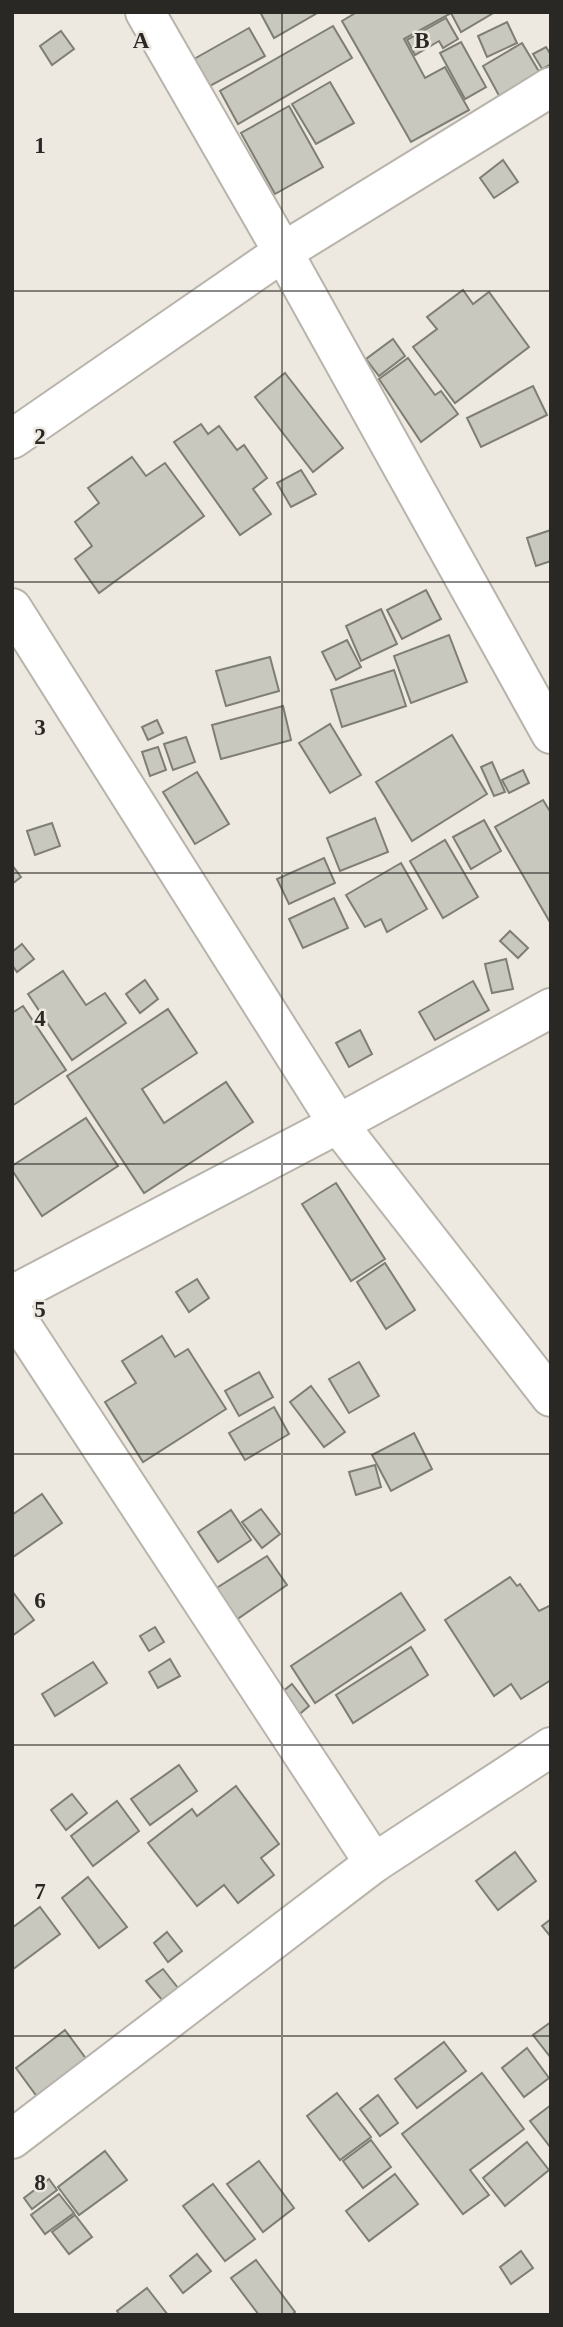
<svg xmlns="http://www.w3.org/2000/svg" width="563" height="2327" font-family="Georgia,serif">
<rect width="100%" height="100%" fill="#eee9e0"/>
<!-- building -->
<g fill="#c8c8bf" stroke="#7e7e75" stroke-width="2">
<polygon points="260,12 319,12 274,38"/>
<polygon points="357,12 495,12 461,32 451,13 404,39 425,78 445,67 469,110 411,142 342,21"/>
<polygon points="446,18 458,39 443,48 439,41 415,55 407,40"/>
<polygon points="507,22 517,43 487,57 478,36"/>
<polygon points="333,26 352,58 238,124 220,91"/>
<polygon points="249,28 265,56 210,86 194,59"/>
<polygon points="61,31 74,49 52,65 40,46"/>
<polygon points="461,42 486,87 465,99 440,53"/>
<polygon points="522,43 544,80 503,103 483,66"/>
<polygon points="546,47 551,55 551,64 542,69 533,54"/>
<polygon points="330,82 354,123 316,144 292,104"/>
<polygon points="289,106 323,167 275,194 241,133"/>
<polygon points="503,160 518,182 494,198 480,178"/>
<polygon points="463,290 473,304 489,292 529,347 455,403 413,347 437,329 427,317"/>
<polygon points="393,339 405,356 379,376 366,359"/>
<polygon points="408,358 435,395 441,391 458,414 421,442 379,379"/>
<polygon points="285,373 343,448 313,472 255,397"/>
<polygon points="533,386 547,415 481,447 467,418"/>
<polygon points="201,424 208,434 219,426 237,450 244,445 267,478 253,489 271,514 240,535 174,442"/>
<polygon points="132,457 146,476 165,463 204,516 99,593 75,559 92,546 75,522 99,503 88,488"/>
<polygon points="301,470 316,494 291,507 277,483"/>
<polygon points="551,530 551,561 536,566 527,538"/>
<polygon points="426,590 441,619 402,639 387,610"/>
<polygon points="381,609 397,644 361,661 346,626"/>
<polygon points="449,635 467,682 411,703 394,656"/>
<polygon points="347,640 361,667 336,680 322,652"/>
<polygon points="270,657 279,691 226,706 216,671"/>
<polygon points="394,670 406,706 342,727 331,690"/>
<polygon points="283,706 291,740 221,759 212,725"/>
<polygon points="157,720 163,733 148,740 142,727"/>
<polygon points="330,724 361,775 330,793 299,743"/>
<polygon points="452,735 487,794 412,841 376,782"/>
<polygon points="186,737 195,762 173,770 164,744"/>
<polygon points="158,747 166,770 150,776 142,752"/>
<polygon points="492,762 505,792 494,796 481,767"/>
<polygon points="523,770 529,783 509,793 502,780"/>
<polygon points="197,772 229,824 195,844 163,792"/>
<polygon points="543,800 551,813 551,924 495,827"/>
<polygon points="375,818 388,852 340,871 327,838"/>
<polygon points="484,820 501,851 471,869 453,837"/>
<polygon points="52,823 60,846 35,855 27,831"/>
<polygon points="445,840 478,897 443,918 410,861"/>
<polygon points="324,858 335,883 289,904 277,879"/>
<polygon points="401,863 427,909 387,932 381,919 365,927 346,895"/>
<polygon points="12,865 21,877 12,884"/>
<polygon points="334,898 348,928 303,948 289,919"/>
<polygon points="510,931 528,948 518,958 500,941"/>
<polygon points="22,944 34,959 17,972 12,965 12,952"/>
<polygon points="506,959 513,989 492,993 485,964"/>
<polygon points="63,971 86,1005 105,993 126,1023 72,1060 28,994"/>
<polygon points="145,980 158,999 140,1013 126,994"/>
<polygon points="473,981 489,1010 435,1040 419,1012"/>
<polygon points="23,1006 66,1070 12,1106 12,1013"/>
<polygon points="168,1009 197,1053 142,1089 164,1123 226,1082 253,1122 144,1193 67,1076"/>
<polygon points="360,1030 372,1054 349,1067 336,1043"/>
<polygon points="86,1118 118,1166 42,1216 12,1170 12,1166"/>
<polygon points="336,1183 385,1259 351,1281 302,1204"/>
<polygon points="385,1263 415,1310 386,1329 357,1282"/>
<polygon points="197,1279 209,1298 189,1312 176,1292"/>
<polygon points="162,1336 175,1357 188,1349 226,1409 143,1462 105,1402 136,1383 122,1361"/>
<polygon points="359,1362 379,1396 349,1413 329,1379"/>
<polygon points="259,1372 273,1397 239,1416 225,1391"/>
<polygon points="311,1386 345,1432 324,1447 290,1402"/>
<polygon points="274,1407 289,1434 245,1460 229,1433"/>
<polygon points="414,1433 432,1469 391,1491 372,1455"/>
<polygon points="375,1465 381,1487 356,1495 349,1472"/>
<polygon points="42,1494 62,1523 13,1557 12,1515"/>
<polygon points="261,1509 280,1534 262,1548 242,1522"/>
<polygon points="231,1510 251,1540 218,1562 198,1532"/>
<polygon points="267,1556 287,1585 236,1620 215,1589"/>
<polygon points="510,1577 517,1586 520,1584 539,1611 551,1605 551,1680 521,1699 511,1684 494,1696 445,1620"/>
<polygon points="12,1591 34,1620 12,1636"/>
<polygon points="401,1593 425,1630 315,1703 291,1666"/>
<polygon points="155,1627 164,1642 149,1651 140,1636"/>
<polygon points="411,1647 428,1675 353,1723 336,1695"/>
<polygon points="170,1659 180,1676 158,1688 149,1672"/>
<polygon points="93,1662 107,1683 55,1716 42,1694"/>
<polygon points="292,1684 309,1706 295,1718 277,1696"/>
<polygon points="179,1765 197,1791 150,1825 131,1799"/>
<polygon points="236,1786 279,1844 261,1858 274,1875 238,1903 224,1885 197,1906 148,1843 192,1809 197,1816"/>
<polygon points="72,1794 87,1813 66,1830 51,1810"/>
<polygon points="117,1801 139,1831 93,1866 71,1836"/>
<polygon points="515,1852 536,1881 498,1910 476,1881"/>
<polygon points="88,1877 127,1927 99,1948 62,1898"/>
<polygon points="40,1907 60,1934 12,1970 12,1928"/>
<polygon points="551,1919 551,1937 542,1926"/>
<polygon points="167,1932 182,1951 168,1962 154,1943"/>
<polygon points="163,1969 178,1988 162,2000 146,1981"/>
<polygon points="551,2022 551,2058 533,2035"/>
<polygon points="65,2030 87,2060 38,2098 16,2068"/>
<polygon points="444,2042 466,2071 417,2108 395,2079"/>
<polygon points="527,2048 549,2078 524,2097 502,2068"/>
<polygon points="482,2073 524,2129 470,2170 489,2195 463,2214 402,2134"/>
<polygon points="337,2093 371,2137 340,2160 307,2116"/>
<polygon points="378,2095 398,2123 380,2136 360,2109"/>
<polygon points="551,2105 551,2148 530,2121"/>
<polygon points="371,2140 391,2167 363,2188 343,2161"/>
<polygon points="527,2142 549,2170 505,2206 483,2178"/>
<polygon points="105,2151 127,2180 79,2215 58,2187"/>
<polygon points="259,2161 294,2208 263,2232 227,2184"/>
<polygon points="395,2174 418,2204 369,2241 346,2211"/>
<polygon points="49,2179 57,2190 32,2209 24,2198"/>
<polygon points="213,2184 255,2239 225,2261 183,2206"/>
<polygon points="59,2194 74,2213 45,2234 31,2215"/>
<polygon points="75,2215 92,2237 69,2254 52,2232"/>
<polygon points="521,2251 533,2268 511,2284 500,2267"/>
<polygon points="197,2254 211,2271 183,2293 170,2276"/>
<polygon points="256,2260 295,2312 292,2315 259,2315 231,2278"/>
<polygon points="147,2288 168,2315 120,2315 117,2311"/>
</g>
<g fill="none" stroke-linecap="round" stroke-linejoin="round">
<defs>
<g id="minor">
<polyline points="145,12 283,252 551,734"/>
<polyline points="12,439 283,252 551,87"/>
<polyline points="12,608 338,1124 551,1397"/>
<polyline points="12,1295 338,1124 551,1008"/>
<polyline points="12,1311 374,1863"/>
<polyline points="12,2139 374,1863 551,1747"/>
</g>
</defs>
<!-- minor casing -->
<use href="#minor" stroke="#b8b4ac" stroke-width="42"/>
<!-- minor -->
<use href="#minor" stroke="#fff" stroke-width="38"/>
</g>
<!-- grid -->
<path fill="none" stroke="#2a2825" stroke-width="2" stroke-opacity="0.55" d="M282,12V2315M12,291H551M12,582H551M12,873H551M12,1164H551M12,1454H551M12,1745H551M12,2036H551"/>
<g font-size="23" text-anchor="middle" font-weight="bold" fill="#2a2825" stroke="#eee9e0" stroke-width="5" stroke-linejoin="round" paint-order="stroke">
<text x="141" y="48">A</text>
<text x="422" y="48">B</text>
<text x="40" y="153">1</text>
<text x="40" y="444">2</text>
<text x="40" y="735">3</text>
<text x="40" y="1026">4</text>
<text x="40" y="1317">5</text>
<text x="40" y="1608">6</text>
<text x="40" y="1899">7</text>
<text x="40" y="2190">8</text>
</g>
<!-- border -->
<rect width="563" height="2327" fill="none" stroke="#2a2825" stroke-width="28"/>
</svg>
